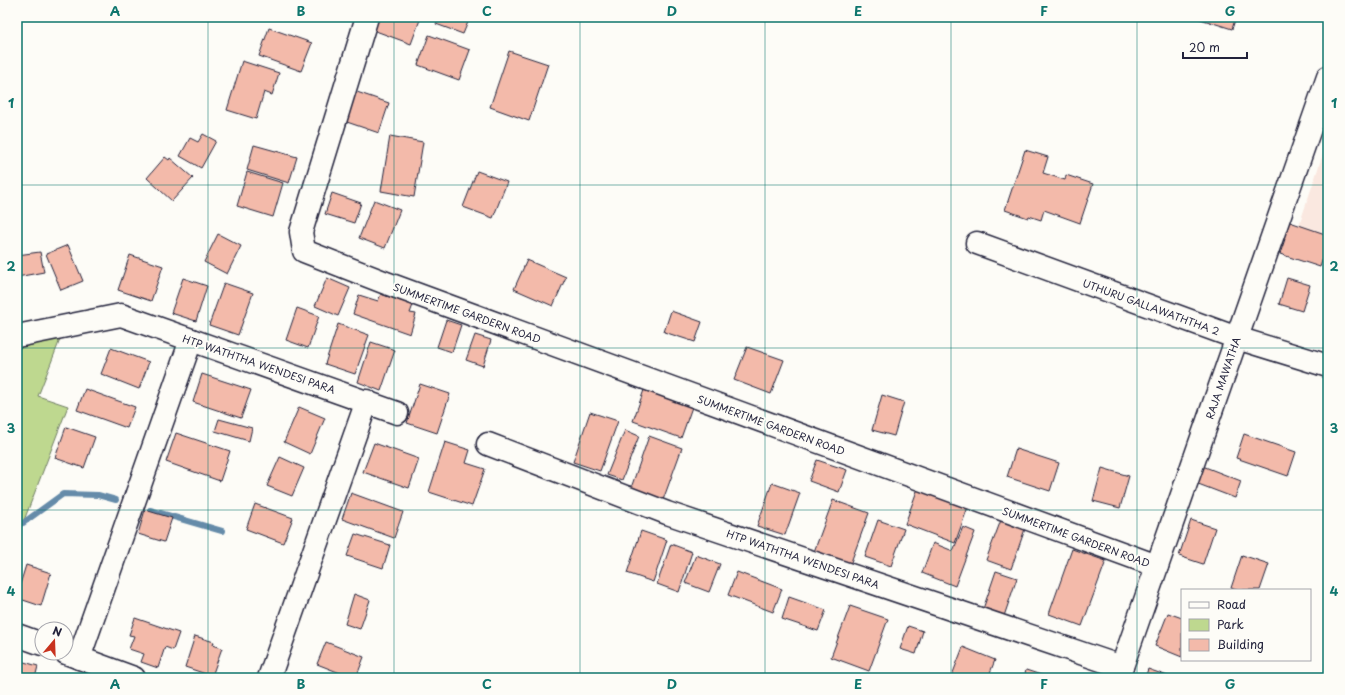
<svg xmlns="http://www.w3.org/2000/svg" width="1345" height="695" font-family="'Playpen Sans',sans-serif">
<rect width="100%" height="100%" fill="#fdfcf7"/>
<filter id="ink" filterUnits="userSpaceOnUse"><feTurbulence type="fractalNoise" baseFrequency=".025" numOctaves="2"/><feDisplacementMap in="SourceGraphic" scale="8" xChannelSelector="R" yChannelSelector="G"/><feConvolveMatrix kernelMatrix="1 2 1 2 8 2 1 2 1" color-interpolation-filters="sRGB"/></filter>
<g filter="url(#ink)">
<!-- built -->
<polygon fill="#fae8e0" points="1328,139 1328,250 1295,237"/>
<!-- green -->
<polygon fill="#bed88f" stroke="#707d65" points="63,332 38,396 68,406 23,523 17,520 17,341"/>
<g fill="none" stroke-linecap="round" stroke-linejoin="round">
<!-- stream -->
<g stroke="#658ba9" stroke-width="6">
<polyline points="150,510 222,531"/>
<polyline points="17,525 23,523 63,494 98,495 116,500"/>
</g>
</g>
<!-- building -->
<g fill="#f3baaa" stroke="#22223b">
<polygon points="377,17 421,17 411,44 373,30"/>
<polygon points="439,17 454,17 468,22 463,34 436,24"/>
<polygon points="1194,17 1236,17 1232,29"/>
<polygon points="269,28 312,43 301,71 259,56"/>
<polygon points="429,35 470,50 459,80 418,65"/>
<polygon points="509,51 548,64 529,121 490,107"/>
<polygon points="242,61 279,73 272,95 264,92 256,119 227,110"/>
<polygon points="351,90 389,103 379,133 341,120"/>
<polygon points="203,134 216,141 201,168 180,156 190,138 198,142"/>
<polygon points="390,136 423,142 414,197 381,191"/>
<polygon points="254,145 297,157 289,183 247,170"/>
<polygon points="1025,150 1048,157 1043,173 1065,180 1066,175 1093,184 1080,223 1044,210 1041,220 1029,216 1028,218 1005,210"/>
<polygon points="165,157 169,160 170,158 193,178 172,201 147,178"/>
<polygon points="477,171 507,182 493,218 463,207"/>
<polygon points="247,172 283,183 273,217 237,206"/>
<polygon points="332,193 361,203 354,223 325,214"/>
<polygon points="374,200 400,210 385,248 359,238"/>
<polygon points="1284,220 1328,235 1328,253 1325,252 1320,267 1280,254 1285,239 1279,237"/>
<polygon points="218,234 241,246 227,274 204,262"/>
<polygon points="68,245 83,281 61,290 46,254"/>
<polygon points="40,252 44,272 17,277 17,255"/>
<polygon points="130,255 163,266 151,301 118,290"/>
<polygon points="527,260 566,277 553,306 514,289"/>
<polygon points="183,278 207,286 196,321 171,313"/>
<polygon points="327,278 350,288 338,316 315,306"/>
<polygon points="1287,278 1310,285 1302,311 1279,304"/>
<polygon points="224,283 253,293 238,335 209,325"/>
<polygon points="381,294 413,305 410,313 416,314 410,334 353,314 359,295 378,301"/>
<polygon points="297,308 319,316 308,348 286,340"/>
<polygon points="671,311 702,322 695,342 664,332"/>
<polygon points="446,320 461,325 452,352 437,347"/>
<polygon points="338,324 369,335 355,374 325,364"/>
<polygon points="475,335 491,340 483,366 466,360"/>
<polygon points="371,342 395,350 381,391 358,382"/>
<polygon points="747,347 784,360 771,394 734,380"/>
<polygon points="111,348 149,362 139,389 101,374"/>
<polygon points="202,374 251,390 241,418 193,402"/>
<polygon points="420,384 450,394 437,433 407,423"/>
<polygon points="85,389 135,407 127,428 77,410"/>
<polygon points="644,390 692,407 681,438 633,421"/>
<polygon points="882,395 904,402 894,436 872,430"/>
<polygon points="299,407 325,418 310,454 284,442"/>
<polygon points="590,412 618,421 600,471 573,462"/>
<polygon points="219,419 252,428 249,441 215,431"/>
<polygon points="66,427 95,437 84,468 55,458"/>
<polygon points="625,430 639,436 622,480 607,475"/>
<polygon points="176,433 230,451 220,481 166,462"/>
<polygon points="1244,434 1296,452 1288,476 1236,458"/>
<polygon points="649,436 682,448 663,500 631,488"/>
<polygon points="445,442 470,450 466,463 485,469 472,506 429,492"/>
<polygon points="374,443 419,459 409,488 363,472"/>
<polygon points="1016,449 1059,463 1050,491 1007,477"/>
<polygon points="280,457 304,468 292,496 267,486"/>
<polygon points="817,460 847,470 839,492 809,481"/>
<polygon points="1200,465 1241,481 1235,498 1193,482"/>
<polygon points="1102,468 1129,476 1120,508 1093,501"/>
<polygon points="772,483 800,493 785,535 757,526"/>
<polygon points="918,488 968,507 955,543 905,524"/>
<polygon points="351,493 403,512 394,538 342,519"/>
<polygon points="833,500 869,513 847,573 811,560"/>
<polygon points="255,504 293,518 283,543 246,529"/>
<polygon points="145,510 172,518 164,542 138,534"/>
<polygon points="878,520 904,529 891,566 865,557"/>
<polygon points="1001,520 1025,529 1011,569 986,560"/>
<polygon points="1191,520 1215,528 1203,564 1179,556"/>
<polygon points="963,527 975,532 955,586 922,573 933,543 953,551"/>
<polygon points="641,531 667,540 653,582 627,573"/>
<polygon points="355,534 390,545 383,568 347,556"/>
<polygon points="671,544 692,552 679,592 657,584"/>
<polygon points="1072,549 1106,561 1082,626 1049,614"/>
<polygon points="696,555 720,564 709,592 685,583"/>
<polygon points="1242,555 1269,564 1260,590 1236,590 1231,588"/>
<polygon points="26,565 51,573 41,606 17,598 17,594"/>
<polygon points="996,571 1017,578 1002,622 981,615"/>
<polygon points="737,572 782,589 773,612 728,595"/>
<polygon points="354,594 370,600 360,629 345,624"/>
<polygon points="789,597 826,610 818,631 782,619"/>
<polygon points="850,606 888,619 869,671 831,657"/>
<polygon points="1168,613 1182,618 1182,657 1155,646"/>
<polygon points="135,618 179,633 173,650 165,647 158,668 141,662 144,654 129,649 134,636 129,635"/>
<polygon points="908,626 923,631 916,654 900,649"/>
<polygon points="195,636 214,642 213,645 222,648 212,676 185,667"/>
<polygon points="326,642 364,657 356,678 353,678 317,664"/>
<polygon points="963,647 995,660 988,678 951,678"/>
<polygon points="17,660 38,666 35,678 17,678"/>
<polygon points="1148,669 1173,678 1145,678"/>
<polygon points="1026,670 1050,678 1024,678"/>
</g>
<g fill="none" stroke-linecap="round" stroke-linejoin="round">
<defs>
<g id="minor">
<polyline points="367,17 301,232 304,251 386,283 1157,566"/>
<polyline points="977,243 1237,338 1328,366"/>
<polyline points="17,336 121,315 397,413"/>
<polyline points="488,444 667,513 1122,667"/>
<polyline points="17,635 42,644"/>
<polyline points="66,653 134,678"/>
<polyline points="79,658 191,340"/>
<polyline points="269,678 367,401"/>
</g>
<polyline id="tertiary" points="1118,678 1328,77"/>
</defs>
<!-- minor casing -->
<use href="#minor" stroke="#22223b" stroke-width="25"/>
<!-- tertiary casing -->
<use href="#tertiary" stroke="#22223b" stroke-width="25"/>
<!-- minor -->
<use href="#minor" stroke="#fdfcf7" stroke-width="22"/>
<!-- tertiary -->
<use href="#tertiary" stroke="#fdfcf7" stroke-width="22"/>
</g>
</g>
<!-- grid -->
<path fill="none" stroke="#0f766e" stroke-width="1" stroke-opacity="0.55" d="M208,17V678M394,17V678M580,17V678M765,17V678M951,17V678M1137,17V678M17,185H1328M17,348H1328M17,510H1328"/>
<g text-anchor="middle" stroke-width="4" stroke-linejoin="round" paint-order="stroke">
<!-- street labels -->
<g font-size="10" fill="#22223b" stroke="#fdfcf7">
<text transform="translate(1151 307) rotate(20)" y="4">UTHURU GALLAWATHTHA 2</text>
<text transform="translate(467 313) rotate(20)" y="4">SUMMERTIME GARDERN ROAD</text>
<text transform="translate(259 364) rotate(19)" y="4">HTP WATHTHA WENDESI PARA</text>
<text transform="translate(1223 378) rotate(-71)" y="4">RAJA MAWATHA</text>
<text transform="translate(771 425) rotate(20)" y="4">SUMMERTIME GARDERN ROAD</text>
<text transform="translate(1076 537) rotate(20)" y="4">SUMMERTIME GARDERN ROAD</text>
<text transform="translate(803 559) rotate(19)" y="4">HTP WATHTHA WENDESI PARA</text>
</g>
</g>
<!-- margin -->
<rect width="1345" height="695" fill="none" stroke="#fdfcf7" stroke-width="44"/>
<!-- legend -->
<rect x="1181" y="589" width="130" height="72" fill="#fdfcf7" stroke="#a5a5ac"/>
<rect x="1189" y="602" width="20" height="6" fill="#fdfcf7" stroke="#a5a5ac"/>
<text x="1217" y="609" font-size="12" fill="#22223b">Road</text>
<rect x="1189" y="619" width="20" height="12" fill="#bed88f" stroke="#a5a5ac"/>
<text x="1217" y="629" font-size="12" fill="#22223b">Park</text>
<rect x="1189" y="639" width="20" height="12" fill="#f3baaa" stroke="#a5a5ac"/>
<text x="1217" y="649" font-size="12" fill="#22223b">Building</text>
<!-- north arrow -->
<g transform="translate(54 641) rotate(19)"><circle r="19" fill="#fdfcf7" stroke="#a5a5ac"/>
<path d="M0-3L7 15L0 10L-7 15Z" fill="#c8321e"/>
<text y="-6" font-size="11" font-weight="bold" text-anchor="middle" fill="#22223b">N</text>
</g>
<!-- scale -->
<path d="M1183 52v6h64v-6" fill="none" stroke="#22223b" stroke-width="2"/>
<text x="1189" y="52" font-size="12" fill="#22223b" stroke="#fdfcf7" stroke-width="3" paint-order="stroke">20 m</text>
<rect x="22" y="22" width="1301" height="651" fill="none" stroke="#0f766e" stroke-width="1.5"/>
<g font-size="13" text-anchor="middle" font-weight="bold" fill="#0f766e">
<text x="115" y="16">A</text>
<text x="301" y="16">B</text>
<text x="487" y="16">C</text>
<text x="672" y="16">D</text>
<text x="858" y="16">E</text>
<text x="1044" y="16">F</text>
<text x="1230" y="16">G</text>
<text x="11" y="108">1</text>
<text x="1334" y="108">1</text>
<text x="11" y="271">2</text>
<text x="1334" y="271">2</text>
<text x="11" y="433">3</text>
<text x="1334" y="433">3</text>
<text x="11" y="596">4</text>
<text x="1334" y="596">4</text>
<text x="115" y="689">A</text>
<text x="301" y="689">B</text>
<text x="487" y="689">C</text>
<text x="672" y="689">D</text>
<text x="858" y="689">E</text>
<text x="1044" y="689">F</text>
<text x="1230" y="689">G</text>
</g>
</svg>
